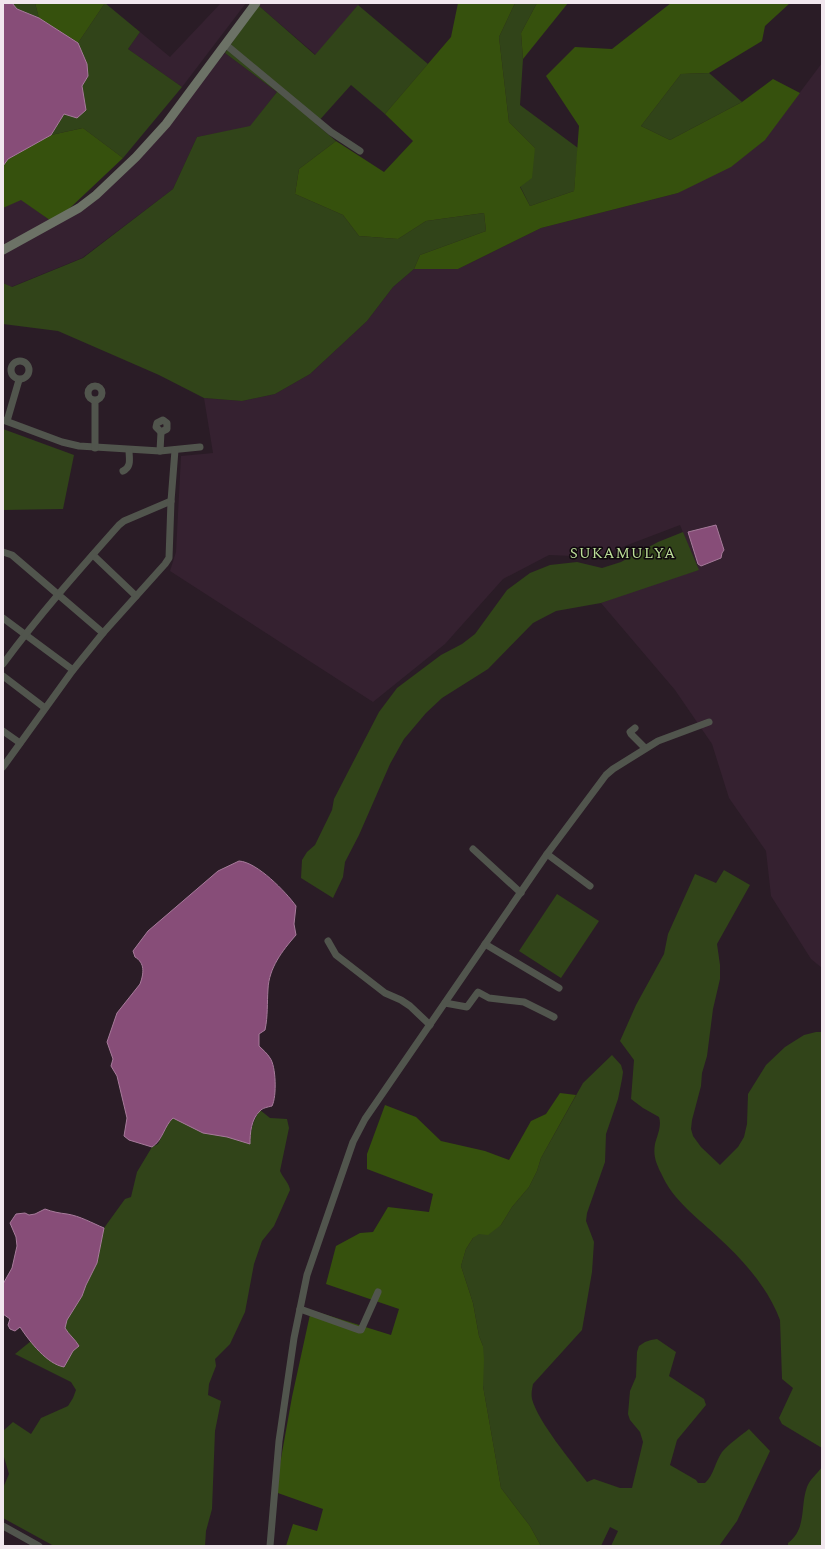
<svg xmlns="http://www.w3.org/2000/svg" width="825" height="1549" font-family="Spectral,serif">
<rect width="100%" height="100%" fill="#2a1c26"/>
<!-- built -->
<g fill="#352130">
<polygon points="221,3 246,3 182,87 128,49 140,32 170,57"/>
<polygon points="259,3 360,3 316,55 258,5"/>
<polygon points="225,53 277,92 250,127 197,137 173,189 82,258 11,287 3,283 3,208 21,199 54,223 132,165"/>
<polygon points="822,63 822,968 811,959 771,896 766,851 729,798 712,744 675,690 601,603 637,589 698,570 680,525 596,557 549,555 503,579 445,644 373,702 170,571 176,552 181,456 213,453 204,398 242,401 275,394 310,374 367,321 393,287 414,269 458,269 541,228 678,193 765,139"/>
</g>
<!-- green -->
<g fill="#314419">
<polygon points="12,3 35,3 39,18 17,9"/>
<polygon points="105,3 140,32 128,49 182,87 123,158 83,128 51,135 64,114 86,110 82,86 88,76 87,65 78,43"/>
<polygon points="515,3 537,3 521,33 523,59 520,105 578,148 574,191 530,206 520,186 535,148 509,122 499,37"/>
<polygon points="258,5 315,55 358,5 428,64 385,114 351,85 316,124 336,141 299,169 295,194 343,215 359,236 398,239 426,221 484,213 486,231 420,255 414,269 393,287 367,321 310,374 275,394 242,401 204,398 159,375 58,331 3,324 3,283 12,287 83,258 173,189 197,137 250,126 277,92 225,53"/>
<polygon points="709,73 742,102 670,140 641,126 681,74"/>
<polygon points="3,429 74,455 63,509 3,510"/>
<polygon points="683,532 699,570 601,603 556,611 533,623 488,669 442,698 426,713 404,739 390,764 359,835 345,862 343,877 333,898 301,878 302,860 307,852 315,845 332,810 334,799 379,712 397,688 441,655 462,644 475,634 507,590 530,573 550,565 577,562 602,568 621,562 658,542"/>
<path d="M724,870L750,885L717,944L720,965V979L713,1009L707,1056L702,1073L701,1086L692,1120L691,1129L693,1136L701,1147L720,1165L738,1147L744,1137L747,1124L748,1094L766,1065L785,1047L804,1035L816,1032H822V1448L782,1424L779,1418L793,1388L782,1379L780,1320C768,1288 744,1261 719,1238C698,1218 673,1201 661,1173C656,1163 653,1155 655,1144C657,1136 662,1126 659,1117L643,1108L631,1099L634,1060L620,1041L636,1005L664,954L668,934L695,874L716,883Z"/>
<polygon points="557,894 599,921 561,978 519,951"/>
<path d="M612,1055L621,1065L623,1072L622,1079L618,1099L606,1134L605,1162L587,1213L586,1221L594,1242L592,1272L582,1330L533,1384C532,1389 531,1394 532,1399C538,1422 572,1462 587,1482L594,1479L620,1488H632L643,1442L640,1432L630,1420L628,1414L630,1391L636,1377L637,1352L639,1346L645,1342L651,1340L657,1339L676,1352L669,1376L704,1399L706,1405L677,1440L670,1465L696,1480L698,1483H705C714,1475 715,1462 722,1452C729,1444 740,1436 749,1429L770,1451L737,1521L719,1546H611L618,1531L610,1527L601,1546H541L530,1526L501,1488L483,1386V1346L479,1336L473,1303L461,1266L466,1249L475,1235L501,1225L512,1207L529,1187L537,1171L541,1158L583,1083Z"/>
<path d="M260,1110L270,1118L287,1119L289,1128L280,1171C283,1178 289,1183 290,1190L274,1226L262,1241L254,1264L245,1312L230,1344L215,1359L216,1366L209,1384L208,1395L221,1401L215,1431L212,1509L206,1531L205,1546H54L3,1518V1488L9,1474L4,1457L3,1431L13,1422L31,1434L41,1418L68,1406L73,1398L76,1390L71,1382L15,1354L31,1341L40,1351L64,1367L73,1351L79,1346C75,1339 69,1335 65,1328L67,1320L82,1296L86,1285L97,1263L104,1228L125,1199L131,1197L137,1172L152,1147L158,1144L169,1122L173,1118L250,1144C251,1128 252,1124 260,1110Z"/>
<path d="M822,1467V1546H788V1543C807,1529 800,1506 807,1487C810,1479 817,1474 822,1467Z"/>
</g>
<!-- forest -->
<g fill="#36510d">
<polygon points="35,3 105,3 78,43 39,18"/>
<polygon points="458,3 515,3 499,37 509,122 535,148 532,178 520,187 530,206 574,191 579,126 546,76 575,47 612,49 671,3 790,3 765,26 762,41 709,73 681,74 641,126 670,140 742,102 773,79 800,93 765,140 731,167 678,193 541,228 458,269 414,269 420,255 486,231 484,213 426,221 398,239 359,236 343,215 295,194 299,169 336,141 384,172 413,141 385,114 451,37"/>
<polygon points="537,3 568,3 523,59 521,33"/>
<polygon points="83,128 123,158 54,223 21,200 3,208 3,166 8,159 51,135"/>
<polygon points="560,1093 576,1095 541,1158 537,1171 529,1187 512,1207 501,1225 488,1235 479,1234 473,1238 466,1249 461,1266 473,1303 479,1336 483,1346 484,1360 483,1386 501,1488 530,1526 541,1546 286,1546 293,1524 317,1531 323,1509 275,1492 292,1397 311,1310 391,1335 399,1309 326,1284 336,1246 360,1233 373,1232 388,1207 429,1212 433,1194 367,1169 367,1154 385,1105 416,1117 441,1141 485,1151 509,1160 531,1121 546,1114"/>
</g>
<!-- water -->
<g fill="#874d78" stroke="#a77b9b">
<polygon points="3,3 12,3 17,9 39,18 78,43 87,64 88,76 82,86 86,110 77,118 64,114 51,135 8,159 3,166"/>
<polygon points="716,525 724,550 722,553 721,558 701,566 698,564 688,532"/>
<path d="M239,861C257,862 286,892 296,906L294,924L296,935C282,951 269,968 268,989C267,1003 268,1016 265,1030L259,1034V1046C263,1050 267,1053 270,1058C276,1066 277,1096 272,1106C268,1107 262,1108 260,1111C251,1119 250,1133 250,1144L227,1137L203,1133L173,1118C164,1126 163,1140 152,1147L129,1140L124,1136L127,1118L117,1076L111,1066L113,1059L107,1042L117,1013L140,984C144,973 145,963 135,957L133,951L148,931L218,871Z"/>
<path d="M45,1209C53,1212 59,1213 67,1214C80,1216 92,1223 104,1228L97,1263L86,1285L82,1296L67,1320L65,1328C69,1335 75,1339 79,1346L73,1351L64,1367C47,1364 30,1342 20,1327L15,1331L10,1329L8,1325L10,1319L3,1314V1284L12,1268L17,1246L16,1237L10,1223L16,1214L25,1213L29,1215L35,1214Z"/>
</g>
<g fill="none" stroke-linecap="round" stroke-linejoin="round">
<!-- minor -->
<g stroke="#51554d" stroke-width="7">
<polyline points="225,44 331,132 360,151"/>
<circle cx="20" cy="370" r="9"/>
<circle cx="95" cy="393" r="7"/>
<polyline points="3,420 62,442 79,446 160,451 200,447"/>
<polygon points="163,420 167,423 167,429 161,432 156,427 157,423"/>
<polyline points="7,421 19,380"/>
<polyline points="95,448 95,401"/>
<polyline points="160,451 161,432"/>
<path d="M123,471C132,467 129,458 129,450"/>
<polyline points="3,552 12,555 103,633"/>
<polyline points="93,555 136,596"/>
<polyline points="3,618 73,670"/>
<path d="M3,664C39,615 79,570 119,525L124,521L171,501"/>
<polyline points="3,676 45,708"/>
<polyline points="635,728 630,732 631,734 645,748"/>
<polyline points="3,731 20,743"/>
<polyline points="3,767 73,670 103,633 165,564 169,558 171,501 175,450"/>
<polyline points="473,849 521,893"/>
<polyline points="547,854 590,886"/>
<polyline points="328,941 336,955 385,993 401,1000 410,1006 430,1025"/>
<polyline points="485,944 559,988"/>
<polyline points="445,1003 467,1007 478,992 489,998 524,1002 554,1017"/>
<polyline points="300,1309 359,1330 361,1330 378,1292"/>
<polyline points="3,1526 39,1546"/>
<polyline points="270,1546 279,1441 294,1338 307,1275 353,1142 365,1119 547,854 606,775 613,769 658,741 709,722"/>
</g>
<!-- secondary -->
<polyline stroke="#6c7266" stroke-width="9" points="3,250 79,208 96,195 136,157 166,124 256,3"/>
</g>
<g text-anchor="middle" stroke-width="3" stroke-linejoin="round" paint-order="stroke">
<!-- quarter labels -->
<g font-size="15" letter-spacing="1" fill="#bcde98" stroke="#0f080d">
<text x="623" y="558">SUKAMULYA</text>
</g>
</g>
<!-- border -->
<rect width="825" height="1549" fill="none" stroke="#f1e7ee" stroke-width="8"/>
</svg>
